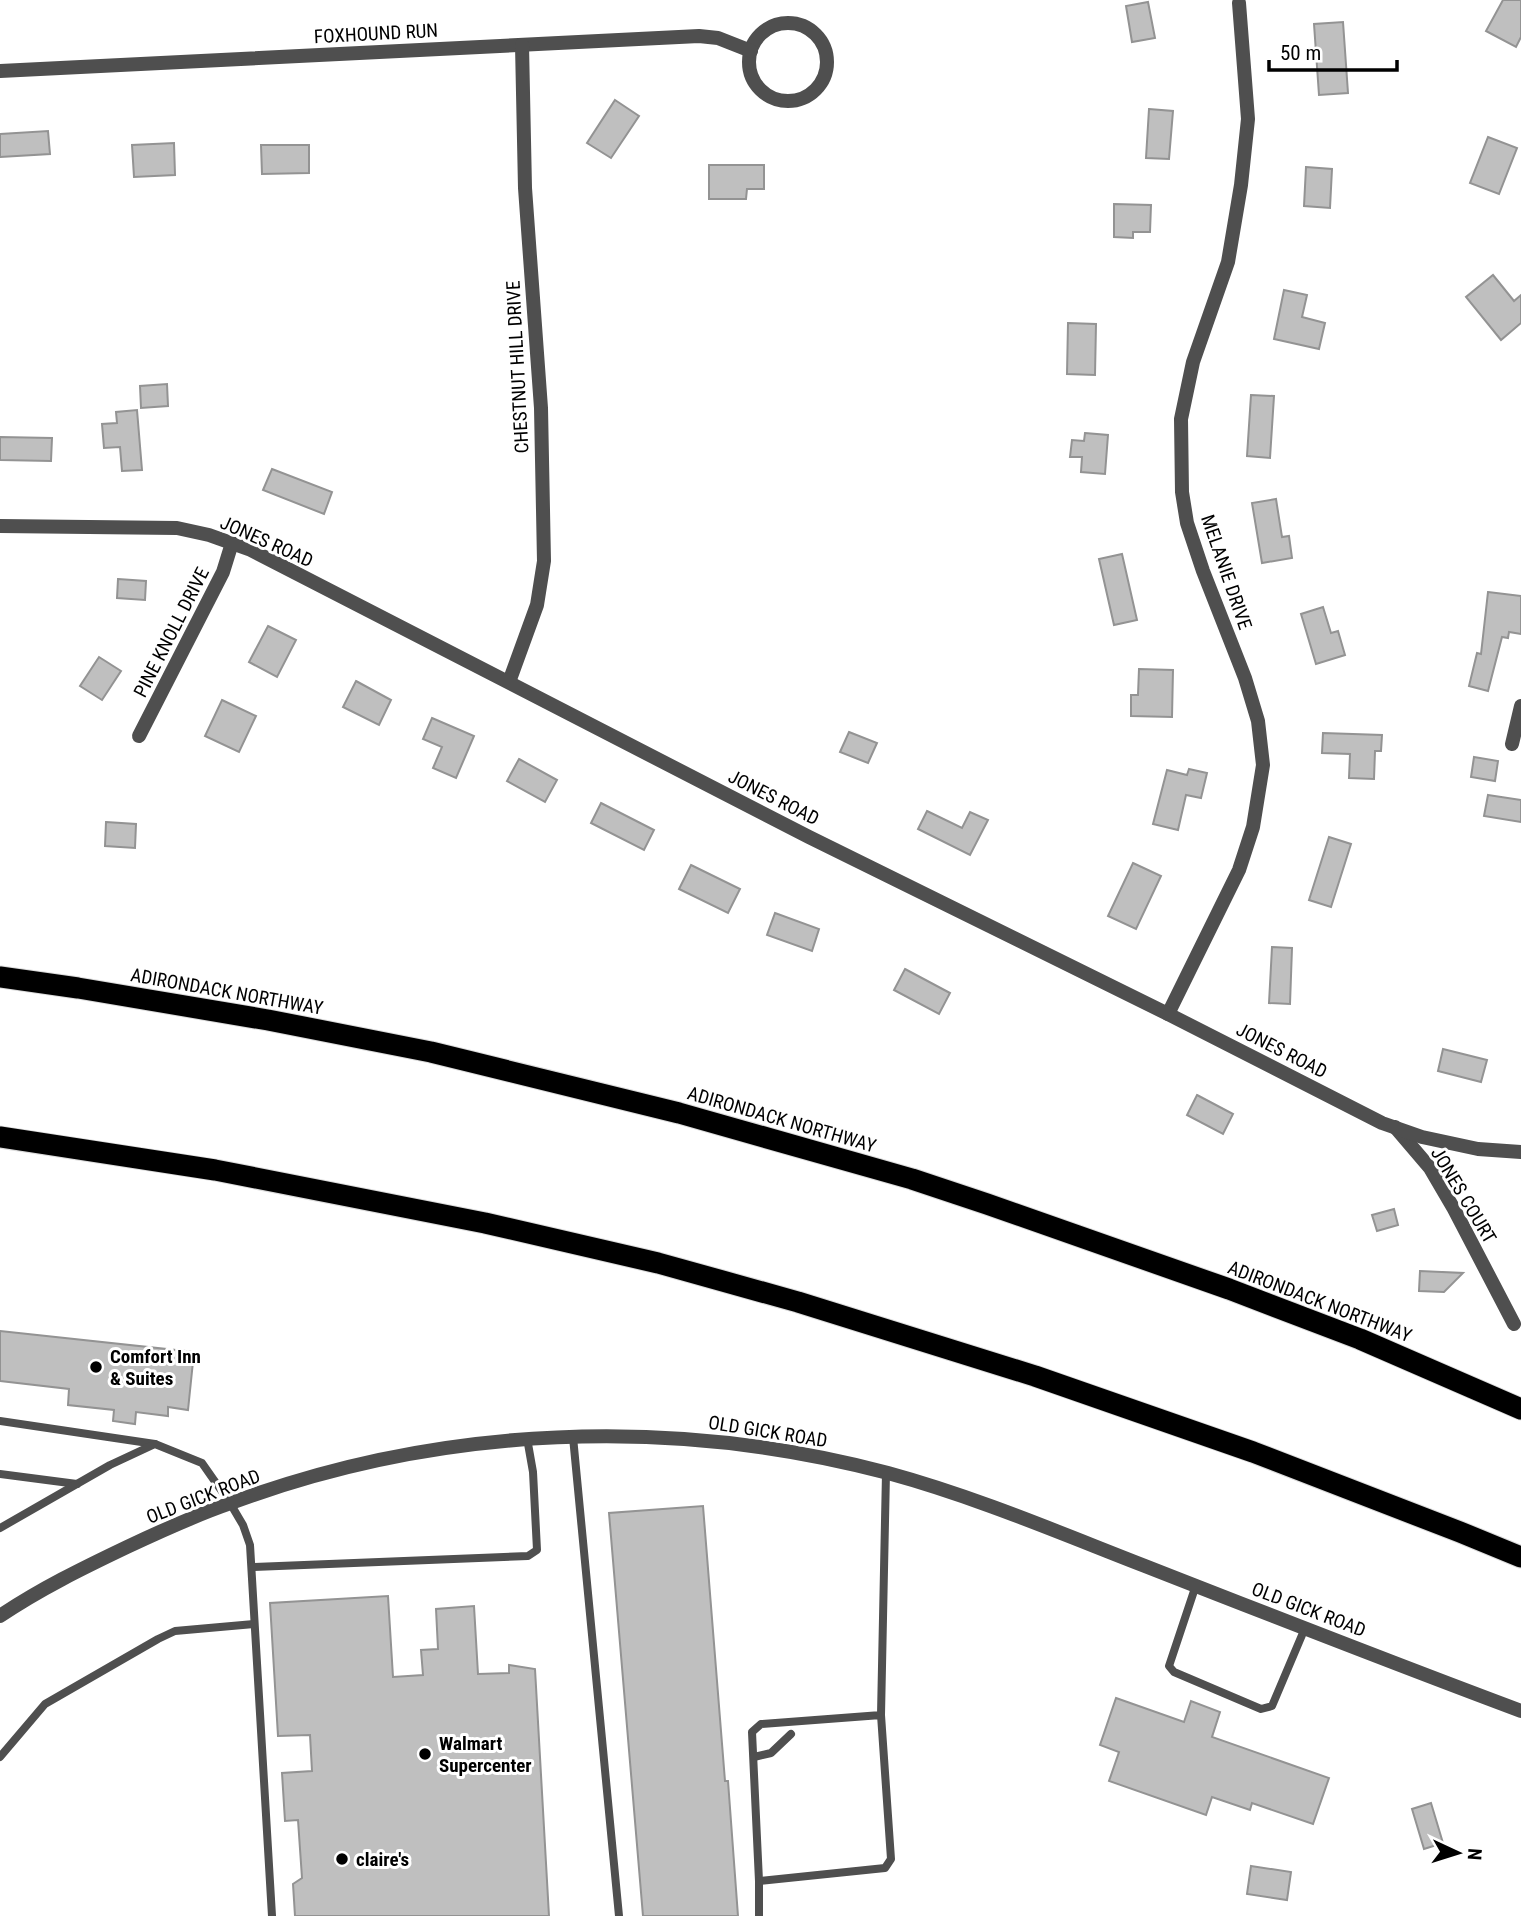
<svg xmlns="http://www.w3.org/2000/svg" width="1521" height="1916" font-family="'Roboto Condensed',sans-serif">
<rect width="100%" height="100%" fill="#fff"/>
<!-- building -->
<g fill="#bfbfbf" stroke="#939393" stroke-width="2">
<polygon points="1503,0 1521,0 1521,37 1516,47 1486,31"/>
<polygon points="1148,2 1155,38 1132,42 1126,6"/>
<polygon points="1343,22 1348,93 1319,95 1314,24"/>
<polygon points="615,100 639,116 611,158 587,143"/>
<polygon points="1149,109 1173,111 1169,159 1146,158"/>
<polygon points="48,131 50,154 0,157 0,134"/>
<polygon points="1488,137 1517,148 1499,194 1470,183"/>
<polygon points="174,143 175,175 134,177 132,145"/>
<polygon points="261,145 309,145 309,173 262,174"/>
<polygon points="709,165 764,165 764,189 747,189 746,199 709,199"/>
<polygon points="1306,167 1332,169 1330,208 1304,206"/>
<polygon points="1114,204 1151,205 1150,232 1133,232 1133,238 1114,237"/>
<polygon points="1493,275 1514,301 1521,295 1521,323 1501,340 1466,297"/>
<polygon points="1284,290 1307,295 1302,317 1325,323 1319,349 1274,339"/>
<polygon points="1068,323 1096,324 1095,375 1067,374"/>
<polygon points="167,384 168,406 141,408 140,386"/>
<polygon points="1251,395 1274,396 1270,458 1247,456"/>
<polygon points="137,410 142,470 122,471 120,447 104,448 102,424 117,423 116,412"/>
<polygon points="1085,433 1108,435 1105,474 1081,472 1082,457 1070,457 1072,440 1084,441"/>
<polygon points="0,437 52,438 51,461 0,460"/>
<polygon points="272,469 332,492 324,514 263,490"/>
<polygon points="1276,499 1282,537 1289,536 1292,558 1262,563 1252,503"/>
<polygon points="1122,554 1137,620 1114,625 1099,559"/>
<polygon points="118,579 146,581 145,600 117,598"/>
<polygon points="1488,592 1521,596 1521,634 1509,632 1508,638 1502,637 1488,691 1469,686 1477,653 1481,654"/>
<polygon points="1323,607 1331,633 1338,631 1345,655 1316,664 1301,614"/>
<polygon points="268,626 296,640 277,677 249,662"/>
<polygon points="99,657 121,671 102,700 80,686"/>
<polygon points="1139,669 1173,670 1172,717 1131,716 1131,695 1138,695"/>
<polygon points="356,681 391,700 379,725 343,707"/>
<polygon points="222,700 256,716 239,752 205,736"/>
<polygon points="432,718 474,736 456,778 433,768 442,747 423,739"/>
<polygon points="849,732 877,743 868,763 840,752"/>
<polygon points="1323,733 1382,735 1381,751 1375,751 1374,779 1349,778 1350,754 1322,753"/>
<polygon points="1474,757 1498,761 1495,781 1471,777"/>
<polygon points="519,759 557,780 545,802 507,781"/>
<polygon points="1189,769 1207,773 1201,798 1186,795 1178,830 1153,824 1167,770 1187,775"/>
<polygon points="1488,795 1521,800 1521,822 1484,816"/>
<polygon points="601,803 654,830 644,850 591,823"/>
<polygon points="927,811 962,828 970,812 988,820 970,855 918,829"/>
<polygon points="106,822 136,824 135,848 105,846"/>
<polygon points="1329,837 1351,844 1331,907 1309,900"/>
<polygon points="1133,863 1161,876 1136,929 1108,916"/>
<polygon points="691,865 740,889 728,913 679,889"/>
<polygon points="775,913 819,929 812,951 767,935"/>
<polygon points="1272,947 1292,948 1290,1004 1269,1003"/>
<polygon points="905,969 950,993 939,1014 894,990"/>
<polygon points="1443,1049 1487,1060 1481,1082 1438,1071"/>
<polygon points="1197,1095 1233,1114 1223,1134 1187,1115"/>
<polygon points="1394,1209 1398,1225 1377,1231 1372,1215"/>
<polygon points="1420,1271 1463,1273 1444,1292 1419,1291"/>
<polygon points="0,1331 194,1352 188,1410 168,1407 168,1416 136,1412 135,1424 113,1421 114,1410 68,1405 69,1389 0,1381"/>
<polygon points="703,1506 725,1781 728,1781 738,1916 643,1916 609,1513"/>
<polygon points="388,1596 393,1677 423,1675 421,1650 438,1649 436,1609 474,1606 478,1674 509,1673 509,1665 535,1669 549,1916 295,1916 293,1884 302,1878 298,1820 285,1821 282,1773 312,1771 310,1735 278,1736 270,1603"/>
<polygon points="1116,1698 1184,1722 1191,1701 1220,1712 1212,1737 1329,1778 1313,1824 1252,1803 1250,1810 1212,1797 1206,1815 1109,1781 1119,1752 1100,1745"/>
<polygon points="1431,1803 1443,1843 1424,1849 1412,1809"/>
<polygon points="1251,1866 1291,1872 1287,1900 1247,1894"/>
</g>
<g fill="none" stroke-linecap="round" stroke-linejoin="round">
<defs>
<g id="motorway">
<polyline points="0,977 78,988 268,1020 431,1052 679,1113 912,1179 987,1204 1229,1289 1360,1339 1521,1409"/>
<polyline points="0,1137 215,1170 485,1223 658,1263 798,1302 1035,1376 1253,1452 1460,1532 1521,1557"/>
</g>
</defs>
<!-- motorway casing -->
<use href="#motorway" stroke="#dbdbdb" stroke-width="23"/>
<!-- service -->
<g stroke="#4f4f4f" stroke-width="8">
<polyline points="0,1421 155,1444"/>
<polyline points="573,1437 619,1916"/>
<polyline points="0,1474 77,1484"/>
<polyline points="0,1528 110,1465 155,1444 202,1463 230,1503 243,1525 250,1545 272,1916"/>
<polyline points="252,1567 528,1556 537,1550 533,1472 527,1438"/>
<polyline points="1196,1585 1169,1666 1174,1672 1261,1709 1272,1706 1305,1628"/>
<polyline points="881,1715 761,1724 752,1732 759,1881 885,1868 891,1859 881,1715 886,1473"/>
<polyline points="0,1757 45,1704 158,1639 175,1631 254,1624"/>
<polyline points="754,1757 771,1753 791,1734"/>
<polyline points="759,1881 759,1916"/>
</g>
<!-- minor -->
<g stroke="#4f4f4f" stroke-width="14">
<circle cx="788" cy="62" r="39"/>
<polyline points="0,71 699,36 718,38 751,51"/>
<polyline points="509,682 537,605 544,561 541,408 525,188 522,45"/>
<polyline points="139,736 223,572 232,543"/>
<polyline points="1512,744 1521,706"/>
<polyline points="1168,1014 1239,870 1253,827 1263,765 1258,721 1245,678 1203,571 1187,523 1182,492 1181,419 1193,362 1228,262 1241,185 1248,119 1239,3"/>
<polyline points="1395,1127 1430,1168 1454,1209 1514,1324"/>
</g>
<!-- tertiary -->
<g stroke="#4f4f4f" stroke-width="14">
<polyline points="0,526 177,528 209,535 251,550 809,837 1168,1014 1382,1123 1422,1137 1478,1149 1521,1152"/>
<path d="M0,1616C40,1589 83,1568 127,1547C161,1531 196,1515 231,1503C440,1425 673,1416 888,1473C976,1497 1060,1533 1145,1566C1270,1615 1395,1664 1521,1711"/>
</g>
<!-- motorway -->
<use href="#motorway" stroke="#000" stroke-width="21"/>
</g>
<!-- markers -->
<g fill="#000" stroke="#fff" stroke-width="2.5">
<circle cx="96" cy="1367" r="7"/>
<circle cx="425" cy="1754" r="7"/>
<circle cx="342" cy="1859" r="7"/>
</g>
<g text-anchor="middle" stroke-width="6" stroke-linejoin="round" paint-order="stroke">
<!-- street labels -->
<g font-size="19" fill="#000" stroke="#fff">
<text transform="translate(376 33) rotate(-3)" y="7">FOXHOUND RUN</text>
<text transform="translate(517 367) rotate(-93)" y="7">CHESTNUT HILL DRIVE</text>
<text transform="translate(267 541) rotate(24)" y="7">JONES ROAD</text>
<text transform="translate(1227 572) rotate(71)" y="7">MELANIE DRIVE</text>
<text transform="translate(171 632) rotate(-63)" y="7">PINE KNOLL DRIVE</text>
<text transform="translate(774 797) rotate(27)" y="7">JONES ROAD</text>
<text transform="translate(227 991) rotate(10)" y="7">ADIRONDACK NORTHWAY</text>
<text transform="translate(1282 1050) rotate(27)" y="7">JONES ROAD</text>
<text transform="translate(782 1119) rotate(16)" y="7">ADIRONDACK NORTHWAY</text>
<text transform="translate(1464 1195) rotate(59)" y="7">JONES COURT</text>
<text transform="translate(1320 1301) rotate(21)" y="7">ADIRONDACK NORTHWAY</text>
<text transform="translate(768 1431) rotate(9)" y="7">OLD GICK ROAD</text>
<text transform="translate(203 1496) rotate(-21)" y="7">OLD GICK ROAD</text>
<text transform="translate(1309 1609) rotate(21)" y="7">OLD GICK ROAD</text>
</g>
<!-- poi labels -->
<g font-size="19" font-weight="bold" fill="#000" stroke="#fff" text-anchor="start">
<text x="110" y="1363">Comfort Inn<tspan x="110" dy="22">&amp; Suites</tspan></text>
<text x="439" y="1750">Walmart<tspan x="439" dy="22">Supercenter</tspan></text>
<text x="356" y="1866">claire's</text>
</g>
</g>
<!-- north arrow -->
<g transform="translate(1458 1853) rotate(94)" stroke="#ffffff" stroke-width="5" paint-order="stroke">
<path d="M0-5L12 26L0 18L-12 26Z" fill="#000000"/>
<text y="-10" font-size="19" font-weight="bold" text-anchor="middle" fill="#000000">N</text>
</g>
<!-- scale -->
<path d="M1269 60v10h128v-10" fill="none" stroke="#000000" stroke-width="3.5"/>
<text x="1280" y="60" font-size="21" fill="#000000" stroke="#ffffff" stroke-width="5" paint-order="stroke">50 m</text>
</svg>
